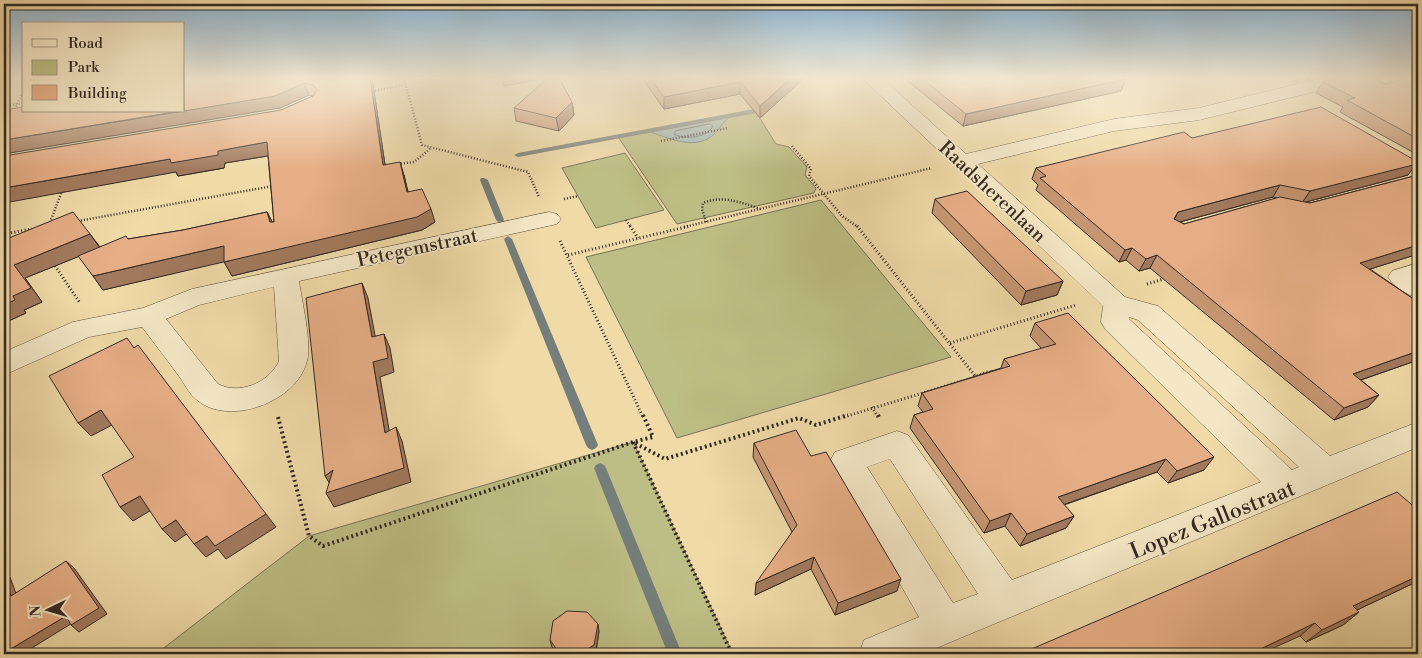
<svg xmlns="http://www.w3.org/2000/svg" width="1422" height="658" font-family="'Libre Bodoni',serif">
<rect width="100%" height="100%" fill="#efdaa8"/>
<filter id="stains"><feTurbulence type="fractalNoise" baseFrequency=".004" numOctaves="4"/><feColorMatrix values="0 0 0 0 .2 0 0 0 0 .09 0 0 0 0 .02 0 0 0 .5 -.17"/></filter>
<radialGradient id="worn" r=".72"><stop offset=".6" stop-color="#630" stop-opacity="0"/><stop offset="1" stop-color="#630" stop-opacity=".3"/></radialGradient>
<!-- green -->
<g fill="#bdbe85" stroke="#787354">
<polygon points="756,112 776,144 789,147 807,167 805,175 816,188 814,193 677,224 618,137"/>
<polygon points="625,153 664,210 596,228 562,168"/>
<polygon points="821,200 951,357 677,438 586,257"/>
<polygon points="633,442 733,654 156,654 309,536"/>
</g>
<!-- water -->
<path fill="#a1b7b5" stroke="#757e7a" d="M731,115C724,121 721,127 715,133C698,152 668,138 648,131Z"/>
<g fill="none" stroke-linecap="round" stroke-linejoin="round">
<!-- shore -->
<path stroke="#6a706c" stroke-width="1" d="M710,124L713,126C707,138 685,140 674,134L676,131Z"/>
<!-- stream -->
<g fill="#757e7a" fill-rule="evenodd">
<polygon points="754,109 758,111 757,113 518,157 514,155 518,153"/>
<polygon points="481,178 484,178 488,180 504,220 503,222 500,223 496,220 480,180"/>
<polygon points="508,236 512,239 598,445 596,448 592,450 588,448 586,445 504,239"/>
<polygon points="600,463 604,465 606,468 682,654 668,654 594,468 596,465"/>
</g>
<defs>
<g id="minor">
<path d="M862,78H882L966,154L1114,119L1199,108L1322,78H1356L1354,82L1199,120L1114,131L978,164L1125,297L1158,306L1330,456L1418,422V447L922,654H859L864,640L919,617L835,470L830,461L835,452L897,431L908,435L1012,580L1261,482L1105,329L1101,322L1103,306ZM1129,317L1138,320L1299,467L1292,470L1129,319ZM890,459L978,594L953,603L867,467Z"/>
<path d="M549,212L557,214L561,219L557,224L299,281C302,302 312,343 307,361C297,402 229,427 197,400C190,395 185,385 181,379C168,361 155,344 142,327L89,337L4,375V352L73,322L143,308L192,289ZM274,287L279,361C269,383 239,395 218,384L166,319L199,305Z"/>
<path d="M1418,263V298C1406,294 1395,288 1388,277L1392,271Z"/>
</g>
</defs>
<!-- minor casing -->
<use href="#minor" stroke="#635444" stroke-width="1"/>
<!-- path-far2 -->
<g stroke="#342822" stroke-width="2.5" stroke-dasharray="1 2" stroke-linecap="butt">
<polyline points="404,78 422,145 528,172 539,197"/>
<polyline points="372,91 405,85"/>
<polyline points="4,106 24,103"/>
<polyline points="13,112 24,90"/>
<polyline points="661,141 728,128"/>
<polyline points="792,146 811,169 809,176 842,216 858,227"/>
<polyline points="398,164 414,162 431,148"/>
<polyline points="564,199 578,196"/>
<polyline points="626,220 631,227"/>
<polyline points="78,221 273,186"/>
<path d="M706,222L702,209L703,203C722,195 741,202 760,209"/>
<polyline points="49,225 62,191"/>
<polyline points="684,227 932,168"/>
</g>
<!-- path-far1 -->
<g stroke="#342822" stroke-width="3" stroke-dasharray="1 2.5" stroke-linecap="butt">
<polyline points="630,226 638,238"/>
<polyline points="857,226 976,377 973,377"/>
<polyline points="4,234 32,229"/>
<polyline points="560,241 643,417"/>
<polyline points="568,255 690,226"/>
<polyline points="53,263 80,303"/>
<polyline points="1147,284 1167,278"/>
<polyline points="950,343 1076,305"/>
<polyline points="977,376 990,371 993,374"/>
<polyline points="872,407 878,417"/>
<polyline points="844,417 962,381"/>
</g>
<!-- path -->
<g stroke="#342822" stroke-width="4" stroke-dasharray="2 3" stroke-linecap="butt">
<polyline points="643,415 653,437 633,442 732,654"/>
<polyline points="878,415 880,419"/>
<polyline points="278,417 309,536 323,546 633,442 665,459 799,418 816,425 848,415"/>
</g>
<!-- minor -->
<use href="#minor" fill="#f5e7c6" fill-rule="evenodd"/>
</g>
<!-- wall -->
<g fill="#c69673" stroke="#342822" fill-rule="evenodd">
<polygon points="184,78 372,78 385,165 404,175 408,192 435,222 422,230 232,276 224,261 103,290 79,256 25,278 42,302 24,310 26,313 4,323 4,240 90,234 100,247 128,239 183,230 267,212 272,222 274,222 268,156 225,163 224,168 178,176 176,172 281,110 313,96 309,95 280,108 24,111"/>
<polygon points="642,78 804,78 760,118 740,94 664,109"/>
<polygon points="904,78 1125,78 1121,91 963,126"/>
<polygon points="1288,78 1313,78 1296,82"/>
<polygon points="1418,80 1418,155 1340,112 1343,107 1316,93 1323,82 1385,84"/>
<polygon points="572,102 574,115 559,131 516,121 514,108"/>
<path d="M1192,138L1408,175L1306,202L1310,203L1418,175V254L1370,269L1418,302V360L1361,380L1379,395L1368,407L1334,420L1150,268L1139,271L1126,260L1119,262L1036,190L1038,185L1032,179L1036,168ZM1273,197L1277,198L1184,224L1180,222Z"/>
<polygon points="935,199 1063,281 1057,295 1021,305 932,213"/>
<polygon points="1035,323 1204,470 1168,483 1157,472 1064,505 1074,516 1066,528 1020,546 1005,526 984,533 910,428 914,415 923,412 918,406 922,393 1001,368 1004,359 1042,349 1030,336"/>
<polygon points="754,443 811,456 897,591 835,615 811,569 755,595 792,532 753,457"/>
<polygon points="1418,510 1418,580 1414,583 1357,610 1359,612 1343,625 1306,642 1300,636"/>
<polygon points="599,631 596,651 591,654 558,654 552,647 550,640"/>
</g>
<!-- shaded-wall -->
<g fill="#a17a5e" stroke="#342822">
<polygon points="370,78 372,78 387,178 383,165"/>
<polygon points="503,78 548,78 504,86"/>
<polygon points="791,78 804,78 760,118 760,106"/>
<polygon points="1298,78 1313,78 1296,82"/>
<polygon points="1126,79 1121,91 963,126 966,114"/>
<polygon points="740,82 740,94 664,109 664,97"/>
<polygon points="304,83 309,95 280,108 4,154 4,140 184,111"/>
<polygon points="572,102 574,115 559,131 556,118"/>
<polygon points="267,142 273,155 225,163 224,168 178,176 176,172 4,203 4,188"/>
<polygon points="400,162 404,175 411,205 407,192"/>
<polygon points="1418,162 1408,175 1302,203 1310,191"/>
<polygon points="1280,185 1273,197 1172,224 1178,212"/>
<polygon points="431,209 435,222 422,230 232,276 224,262"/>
<polygon points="267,212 274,225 270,222"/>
<polygon points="90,234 100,248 25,278 42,302 24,310 26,313 4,323 4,305 13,296 14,265"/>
<polygon points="1418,245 1418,254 1351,275 1360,263"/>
<polygon points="224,246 232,260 103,290 93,276"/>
<polygon points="1132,248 1126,260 1119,262 1125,250"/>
<polygon points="1157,255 1150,268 1139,271 1146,259"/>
<polygon points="1063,281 1057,295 1021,305 1026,291"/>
<polygon points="362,283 368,298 378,351 372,337"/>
<polygon points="384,334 390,348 394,372 380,377 392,447 385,433 373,362"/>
<polygon points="1418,351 1418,360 1343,386 1353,374"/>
<polygon points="1379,395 1368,407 1334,420 1344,408"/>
<polygon points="101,410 114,424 91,436 78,423"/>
<polygon points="396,427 402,441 411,482 334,507 326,493"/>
<polygon points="1214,457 1204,470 1168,483 1177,471"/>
<polygon points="1166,459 1157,472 1051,509 1058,497"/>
<polygon points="333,470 333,489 325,476"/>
<polygon points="140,496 153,509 133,521 120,507"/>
<polygon points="1011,513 1005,526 984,533 990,521"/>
<polygon points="266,514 276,527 226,559 218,549 206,557 194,544 207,536"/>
<polygon points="1074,516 1066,528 1020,546 1027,534"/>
<polygon points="176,520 188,533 175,542 162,529"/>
<polygon points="814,557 811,569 755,595 756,583"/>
<polygon points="66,561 74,568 107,614 79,632 71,625"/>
<polygon points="4,573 10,577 19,602 11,596 4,578"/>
<polygon points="1418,576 1418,580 1414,583 1338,619 1353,606"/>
<polygon points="901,579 897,591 835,615 838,603"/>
<polygon points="1359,612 1343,625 1306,642 1322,630"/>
<polygon points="66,616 74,622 22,654 4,654 4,653"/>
<polygon points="1315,623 1300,636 1260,654 1250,654"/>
<polygon points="598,624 599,631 596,651 591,654 580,654"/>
</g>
<!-- building -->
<g fill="#e6ae86" stroke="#342822">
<polygon points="184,78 370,78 383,165 400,162 407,192 422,189 431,209 417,217 224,262 224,246 93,276 78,256 126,236 128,239 183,230 267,212 270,222 274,222 267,142 218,151 218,155 171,163 170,159 4,188 4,156 281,110 313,96 317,90 313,85 304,83 275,96 184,111"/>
<polygon points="548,78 559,78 572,102 556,118 514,108"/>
<polygon points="650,78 791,78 760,106 740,82 664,97"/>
<polygon points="921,78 1125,78 1126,79 966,114"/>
<polygon points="1337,78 1374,78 1385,84 1407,78 1414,78 1418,80 1418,139 1347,100 1355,98 1323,82"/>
<polygon points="24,107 24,111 180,111 4,140 4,110"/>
<polygon points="1321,107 1418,162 1417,164 1310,191 1280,185 1178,212 1174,219 1184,224 1280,197 1310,203 1418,175 1418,245 1360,263 1418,302 1418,351 1353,374 1379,395 1344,408 1157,255 1146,259 1132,248 1125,250 1040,178 1046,176 1036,168 1184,132 1192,138"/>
<polygon points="967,191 1063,281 1026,291 935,199"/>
<polygon points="73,212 90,234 14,265 31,288 13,296 15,300 4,305 4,240"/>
<polygon points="362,283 372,337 384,334 388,358 373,362 385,433 396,427 404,468 326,493 333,470 325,476 306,298"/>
<polygon points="1068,313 1214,457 1177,471 1166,459 1058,497 1074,516 1027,534 1011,513 990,521 914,415 933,409 922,393 1010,366 1004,359 1056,344 1035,323"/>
<polygon points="127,338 134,348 138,345 266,514 215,546 207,536 194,544 176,520 162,529 140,496 120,507 102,475 134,457 101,410 78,423 49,376"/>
<polygon points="796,430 811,456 826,452 901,579 838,603 814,557 756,583 797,525 754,443"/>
<polygon points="1397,492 1418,510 1418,576 1353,606 1359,612 1322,630 1315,623 1250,654 1020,654"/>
<polygon points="66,561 99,608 71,625 66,616 4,653 4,578 11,596"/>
<polygon points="567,611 587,612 598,624 594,645 580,654 560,654 550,640 553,621"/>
</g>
<!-- sky -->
<linearGradient id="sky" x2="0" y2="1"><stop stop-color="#8bb5d4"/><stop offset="0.46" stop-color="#f8eed8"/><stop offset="1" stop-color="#f8eed8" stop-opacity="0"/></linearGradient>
<rect width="1422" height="170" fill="url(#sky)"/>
<g text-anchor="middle" stroke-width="4" stroke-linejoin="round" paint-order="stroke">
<!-- street labels -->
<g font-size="19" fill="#342822" stroke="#f5e7c6">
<text transform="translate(993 191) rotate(43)" y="7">Raadsherenlaan</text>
<text transform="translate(417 247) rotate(-12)" y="7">Petegemstraat</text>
</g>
<!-- near-street labels -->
<g font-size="22" fill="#342822" stroke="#f5e7c6">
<text transform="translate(1212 519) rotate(-22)" y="8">Lopez Gallostraat</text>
</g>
</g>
<!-- margin -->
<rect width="1422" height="658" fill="none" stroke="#efdaa8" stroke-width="20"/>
<rect x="5" y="5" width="1412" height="648" fill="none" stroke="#342822" stroke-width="2.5"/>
<rect x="10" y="10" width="1402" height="638" fill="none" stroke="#342822"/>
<!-- legend -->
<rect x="22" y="22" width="162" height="90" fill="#f5e7c6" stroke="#a89b84"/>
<rect x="32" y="39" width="25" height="8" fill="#f5e7c6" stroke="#a89b84"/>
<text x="68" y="48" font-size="15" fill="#342822">Road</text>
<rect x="32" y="60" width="25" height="15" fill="#bdbe85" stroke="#a89b84"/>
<text x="68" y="72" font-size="15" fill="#342822">Park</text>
<rect x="32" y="85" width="25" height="15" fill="#e6ae86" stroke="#a89b84"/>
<text x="68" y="98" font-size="15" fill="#342822">Building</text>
<!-- north arrow -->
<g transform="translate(48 610) rotate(265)" stroke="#f5e7c6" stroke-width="4" paint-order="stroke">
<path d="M0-4L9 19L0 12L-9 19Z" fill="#342822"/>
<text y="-8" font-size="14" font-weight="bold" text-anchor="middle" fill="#342822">N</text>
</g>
<rect width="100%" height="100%" filter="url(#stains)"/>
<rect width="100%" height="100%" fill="url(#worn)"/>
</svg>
